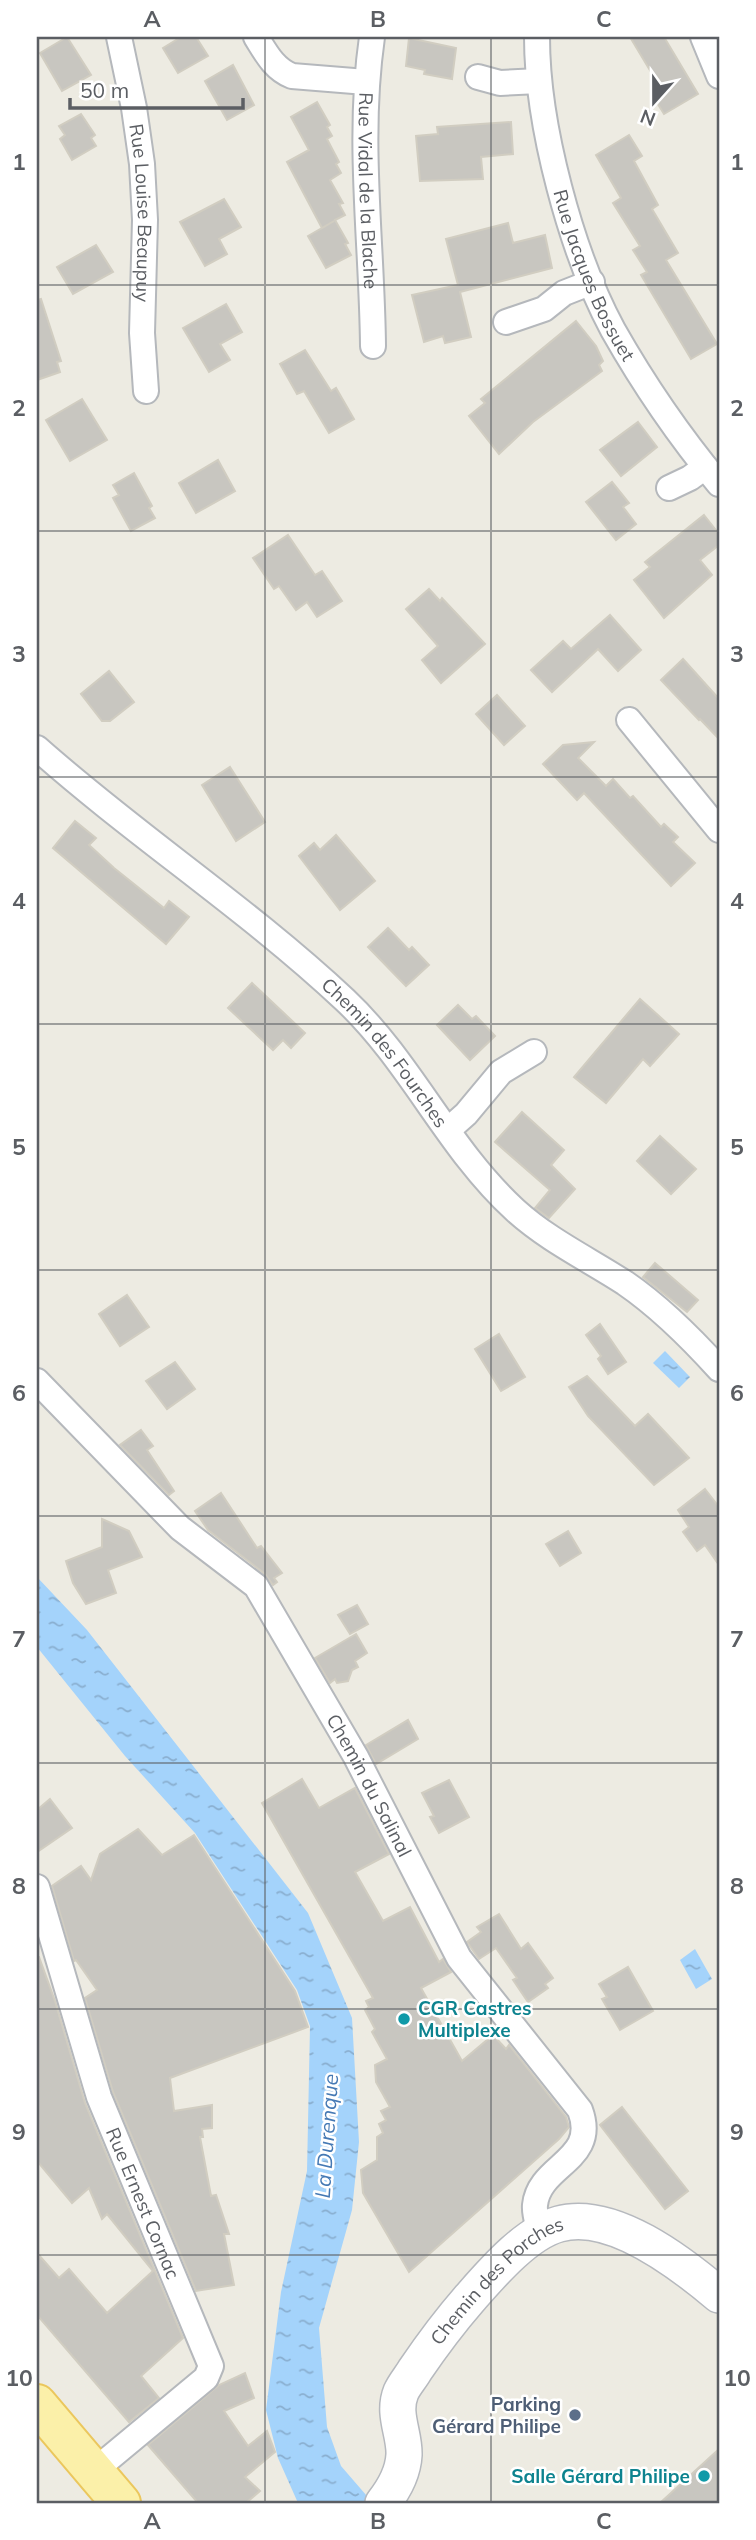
<svg xmlns="http://www.w3.org/2000/svg" width="756" height="2540" font-family="Mulish,sans-serif">
<defs>
<pattern id="water-ripples" width="26" height="14" patternUnits="userSpaceOnUse" patternTransform="scale(1.75)"><rect width="26" height="14" fill="#a4d3fb"/><path d="M2 4q2-2 4 0t4 0M15 11q2-2 4 0t4 0" fill="none" stroke="#89aecf"/></pattern>
</defs>
<rect width="100%" height="100%" fill="#edebe2"/>
<!-- water -->
<g fill="url(#water-ripples)">
<polygon points="665,1351 690,1377 679,1388 653,1363"/>
<polygon points="37,1577 87,1630 308,1913 352,2018 359,2142 352,2210 319,2328 327,2427 341,2466 373,2503 298,2503 278,2458 266,2410 281,2292 307,2171 310,2026 297,1990 195,1833 125,1756 37,1647"/>
<polygon points="695,1949 712,1979 696,1989 680,1960"/>
</g>
<!-- building -->
<g fill="#c8c6c0" stroke="#d1cdc1" stroke-width="2">
<polygon points="67,37 91,75 62,91 40,53"/>
<polygon points="181,37 196,37 208,56 178,73 163,48"/>
<polygon points="630,37 664,37 698,94 664,114 651,93 660,87"/>
<polygon points="409,38 456,48 452,79 424,74 425,70 406,66"/>
<polygon points="233,65 254,105 227,120 205,81"/>
<polygon points="317,102 330,125 327,127 332,136 327,139 339,162 336,164 341,173 330,180 343,203 339,204 345,215 335,220 348,243 345,244 351,255 326,268 308,236 334,221 322,228 287,162 309,150 291,117"/>
<polygon points="81,114 95,135 91,138 96,146 72,160 60,139 65,135 59,126"/>
<polygon points="511,122 513,154 481,157 483,179 420,181 416,136 438,134 437,127"/>
<polygon points="629,135 642,156 634,161 658,205 652,209 678,253 666,260 717,344 691,359 641,275 647,272 633,250 640,246 613,203 621,198 596,155"/>
<polygon points="224,199 241,227 219,239 227,254 205,266 180,222"/>
<polygon points="508,223 513,243 545,235 552,268 460,292 471,337 445,343 443,336 424,342 412,295 458,285 446,239"/>
<polygon points="96,245 113,272 73,294 57,267"/>
<polygon points="41,299 61,361 57,362 60,372 37,380 37,300"/>
<polygon points="226,304 242,332 220,344 230,360 209,372 183,328"/>
<polygon points="576,321 596,346 603,361 599,365 602,371 533,422 499,454 469,416 485,403 481,399"/>
<polygon points="305,350 331,391 336,388 354,419 329,433 304,391 297,394 280,364"/>
<polygon points="82,399 107,440 70,461 46,420"/>
<polygon points="638,422 657,447 621,476 600,450"/>
<polygon points="218,460 235,491 196,513 179,483"/>
<polygon points="134,473 152,506 149,508 155,518 131,531 113,498 119,495 113,485"/>
<polygon points="612,482 629,503 623,507 636,524 616,540 586,502"/>
<polygon points="704,515 719,534 719,545 700,560 712,575 664,618 634,580 650,567 645,562"/>
<polygon points="288,535 315,575 322,571 342,601 317,617 307,602 296,610 279,586 274,589 253,558"/>
<polygon points="429,589 440,601 442,598 485,644 441,683 422,660 438,646 406,609"/>
<polygon points="610,615 641,650 618,671 598,649 552,692 531,670 563,641 571,649"/>
<polygon points="683,659 719,699 719,739 700,719 699,720 661,680"/>
<polygon points="109,671 134,702 110,721 102,721 81,694"/>
<polygon points="497,695 525,726 504,745 476,714"/>
<polygon points="594,742 578,758 606,786 613,779 630,798 633,796 661,827 664,824 678,837 673,842 695,863 671,886 584,793 577,800 543,764 563,745"/>
<polygon points="230,767 265,822 236,841 202,785"/>
<polygon points="75,821 96,838 89,845 114,868 164,908 169,901 189,917 166,944 53,848"/>
<polygon points="336,835 375,881 340,910 299,856 314,843 320,850"/>
<polygon points="388,928 409,950 412,947 429,965 406,986 368,947"/>
<polygon points="252,983 305,1033 291,1048 283,1040 273,1050 228,1008"/>
<polygon points="640,999 679,1034 650,1066 643,1059 606,1103 574,1077"/>
<polygon points="458,1005 472,1019 476,1016 495,1036 470,1060 437,1025"/>
<polygon points="522,1112 564,1150 551,1165 575,1189 549,1218 535,1208 550,1190 495,1142"/>
<polygon points="660,1136 696,1169 671,1194 637,1161"/>
<polygon points="655,1263 698,1300 687,1312 643,1277"/>
<polygon points="127,1295 149,1327 120,1346 99,1314"/>
<polygon points="600,1324 626,1362 608,1374 598,1359 601,1356 586,1335"/>
<polygon points="499,1334 525,1377 501,1391 475,1349"/>
<polygon points="175,1362 195,1389 167,1409 146,1381"/>
<polygon points="587,1376 635,1426 648,1414 689,1458 654,1485 588,1416 569,1387"/>
<polygon points="141,1430 153,1446 147,1450 174,1491 169,1495 120,1445"/>
<polygon points="705,1489 719,1507 719,1565 705,1545 697,1551 683,1532 689,1527 678,1510"/>
<polygon points="221,1493 257,1548 261,1546 282,1573 274,1578 277,1582 273,1585 265,1574 208,1530 195,1511"/>
<polygon points="102,1519 129,1531 142,1557 108,1570 116,1593 86,1604 73,1583 66,1561 102,1547"/>
<polygon points="568,1531 581,1553 560,1566 546,1544"/>
<polygon points="357,1605 368,1624 350,1634 338,1615"/>
<polygon points="356,1634 367,1653 355,1661 358,1667 352,1670 348,1681 337,1683 335,1679 330,1683 315,1658"/>
<polygon points="408,1720 418,1739 376,1764 366,1745"/>
<polygon points="302,1779 319,1808 355,1788 389,1854 355,1872 383,1921 410,1907 439,1962 443,1959 451,1972 421,1988 462,2061 493,2035 506,2049 509,2045 566,2117 569,2127 559,2139 409,2272 363,2193 361,2170 377,2160 377,2137 383,2133 379,2124 386,2120 381,2111 390,2107 376,2082 375,2065 387,2059 372,2032 375,2029 365,2010 369,2007 366,2001 373,1998 262,1803"/>
<polygon points="449,1780 469,1817 439,1833 430,1817 434,1816 422,1793"/>
<polygon points="50,1799 72,1828 37,1852 37,1810"/>
<polygon points="138,1829 162,1855 194,1835 295,1991 308,2027 170,2078 174,2111 212,2105 212,2128 202,2129 203,2137 200,2137 211,2196 216,2195 229,2234 224,2234 234,2285 196,2291 113,2092 85,1998 97,1990 76,1960 74,1961 52,1886 81,1866 91,1880 100,1854"/>
<polygon points="499,1914 521,1949 528,1943 553,1978 545,1984 548,1988 528,2002 513,1980 517,1978 496,1948 479,1959 467,1942 481,1932 477,1927"/>
<polygon points="37,1957 39,1957 55,2001 85,2103 183,2338 141,2376 159,2398 129,2422 37,2315 37,2253 59,2278 69,2269 107,2313 153,2271 107,2214 102,2219 89,2188 72,2203 37,2161"/>
<polygon points="628,1967 653,2011 620,2030 602,1999 607,1997 599,1984"/>
<polygon points="622,2107 688,2191 665,2209 600,2125"/>
<polygon points="245,2373 254,2398 224,2411 248,2446 267,2431 275,2452 245,2477 260,2491 246,2503 198,2503 148,2445 219,2385"/>
<polygon points="719,2449 719,2503 660,2503"/>
</g>
<g fill="none" stroke-linecap="round" stroke-linejoin="round">
<defs>
<g id="street">
<path id="s1" d="M119,37L134,108L142,164L145,220L142,333L146,391"/>
<path d="M256,37C266,53 274,69 292,76L366,82"/>
<path id="s2" d="M372,37C357,141 372,242 373,346"/>
<path id="s3" d="M537,37C537,125 571,252 613,330C643,383 680,437 719,484"/>
<polyline points="703,37 719,76"/>
<polyline points="478,77 500,83 539,81"/>
<polyline points="506,322 544,309 564,293 592,282"/>
<polyline points="669,488 690,478 705,467"/>
<polyline points="629,720 719,830"/>
<path id="s4" d="M37,748C136,836 248,909 345,1000C411,1062 448,1149 515,1210C548,1240 588,1259 625,1283C660,1307 691,1338 719,1369"/>
<polyline points="448,1130 466,1114 501,1072 534,1052"/>
<path id="s5" d="M37,1381L180,1528L256,1586L356,1757L459,1958L580,2110C599,2161 539,2164 535,2205C534,2214 538,2224 540,2233"/>
<path id="s6" d="M37,1887L99,2097L211,2366L206,2378L94,2471"/>
</g>
<g id="secondary">
<path id="s7" d="M383,2503C394,2489 403,2474 404,2455C405,2434 392,2414 401,2392C404,2385 411,2377 415,2370C432,2345 450,2321 470,2298C492,2273 526,2233 559,2224C612,2209 681,2263 719,2295"/>
</g>
<polyline id="primary" points="37,2404 121,2503"/>
</defs>
<!-- street casing -->
<use href="#street" stroke="#b5b8bc" stroke-width="28"/>
<!-- secondary casing -->
<use href="#secondary" stroke="#b6b9be" stroke-width="38"/>
<!-- primary casing -->
<use href="#primary" stroke="#ebc75d" stroke-width="42"/>
<!-- street -->
<use href="#street" stroke="#fff" stroke-width="24"/>
<!-- secondary -->
<use href="#secondary" stroke="#fff" stroke-width="35"/>
<!-- primary -->
<use href="#primary" stroke="#fbf0a9" stroke-width="38"/>
</g>
<!-- grid -->
<path fill="none" stroke="#5b5e63" stroke-width="2" stroke-opacity="0.55" d="M265,37V2503M491,37V2503M37,285H719M37,531H719M37,777H719M37,1024H719M37,1270H719M37,1516H719M37,1763H719M37,2009H719M37,2255H719"/>
<!-- markers -->
<g fill="#0f9aa8" stroke="#fff" stroke-width="2.5">
<circle cx="404" cy="2019" r="7"/>
<circle cx="704" cy="2476" r="7"/>
</g>
<circle fill="#5c6f8a" stroke="#fff" stroke-width="2.5" cx="575" cy="2415" r="7"/>
<g text-anchor="middle" stroke-width="5" stroke-linejoin="round" paint-order="stroke">
<!-- street labels -->
<g font-size="19" fill="#5b5e63" stroke="#fff">
<text dy="7" stroke="none"><textPath href="#s2" startOffset="154">Rue Vidal de la Blache</textPath></text>
<text dy="7" stroke="none"><textPath href="#s1" startOffset="178">Rue Louise Beaupuy</textPath></text>
<text dy="7" stroke="none"><textPath href="#s3" startOffset="247">Rue Jacques Bossuet</textPath></text>
<text dy="7" stroke="none"><textPath href="#s4" startOffset="464">Chemin des Fourches</textPath></text>
<text dy="7" stroke="none"><textPath href="#s5" startOffset="530">Chemin du Salinal</textPath></text>
<text dy="7" stroke="none"><textPath href="#s6" startOffset="334">Rue Ernest Cornac</textPath></text>
<text dy="7" stroke="none"><textPath href="#s7" startOffset="266">Chemin des Porches</textPath></text>
</g>
<!-- culture labels -->
<g font-size="19" font-weight="bold" fill="#0d838f" stroke="#fff" text-anchor="start">
<text x="418" y="2015">CGR Castres<tspan x="418" dy="22">Multiplexe</tspan></text>
<text x="690" y="2483" text-anchor="end">Salle Gérard Philipe</text>
</g>
<!-- service labels -->
<g font-size="19" font-weight="bold" fill="#4e5e75" stroke="#fff" text-anchor="end">
<text x="561" y="2411">Parking<tspan x="561" dy="22">Gérard Philipe</tspan></text>
</g>
<!-- water labels -->
<g font-size="21" font-style="italic" fill="#4579b4" stroke="#fff">
<text transform="translate(327 2136) rotate(-86)" y="7">La Durenque</text>
</g>
</g>
<!-- border -->
<rect width="756" height="2540" fill="none" stroke="#ffffff" stroke-width="77"/>
<!-- north arrow -->
<g transform="translate(654 102) rotate(201)" stroke="#ffffff" stroke-width="5" paint-order="stroke">
<path d="M0-5L12 26L0 18L-12 26Z" fill="#5b5e63"/>
<text y="-10" font-size="19" font-weight="bold" text-anchor="middle" fill="#5b5e63">N</text>
</g>
<!-- scale -->
<path d="M70 98v10h173v-10" fill="none" stroke="#5b5e63" stroke-width="3.5"/>
<text x="80" y="98" font-size="21" fill="#5b5e63" stroke="#ffffff" stroke-width="5" paint-order="stroke">50 m</text>
<rect x="38" y="38" width="680" height="2464" fill="none" stroke="#5b5e63" stroke-width="2.5"/>
<g font-size="23" text-anchor="middle" font-weight="bold" fill="#5b5e63">
<text x="152" y="27">A</text>
<text x="378" y="27">B</text>
<text x="604" y="27">C</text>
<text x="19" y="170">1</text>
<text x="737" y="170">1</text>
<text x="19" y="416">2</text>
<text x="737" y="416">2</text>
<text x="19" y="662">3</text>
<text x="737" y="662">3</text>
<text x="19" y="909">4</text>
<text x="737" y="909">4</text>
<text x="19" y="1155">5</text>
<text x="737" y="1155">5</text>
<text x="19" y="1401">6</text>
<text x="737" y="1401">6</text>
<text x="19" y="1647">7</text>
<text x="737" y="1647">7</text>
<text x="19" y="1894">8</text>
<text x="737" y="1894">8</text>
<text x="19" y="2140">9</text>
<text x="737" y="2140">9</text>
<text x="19" y="2386">10</text>
<text x="737" y="2386">10</text>
<text x="152" y="2529">A</text>
<text x="378" y="2529">B</text>
<text x="604" y="2529">C</text>
</g>
</svg>
